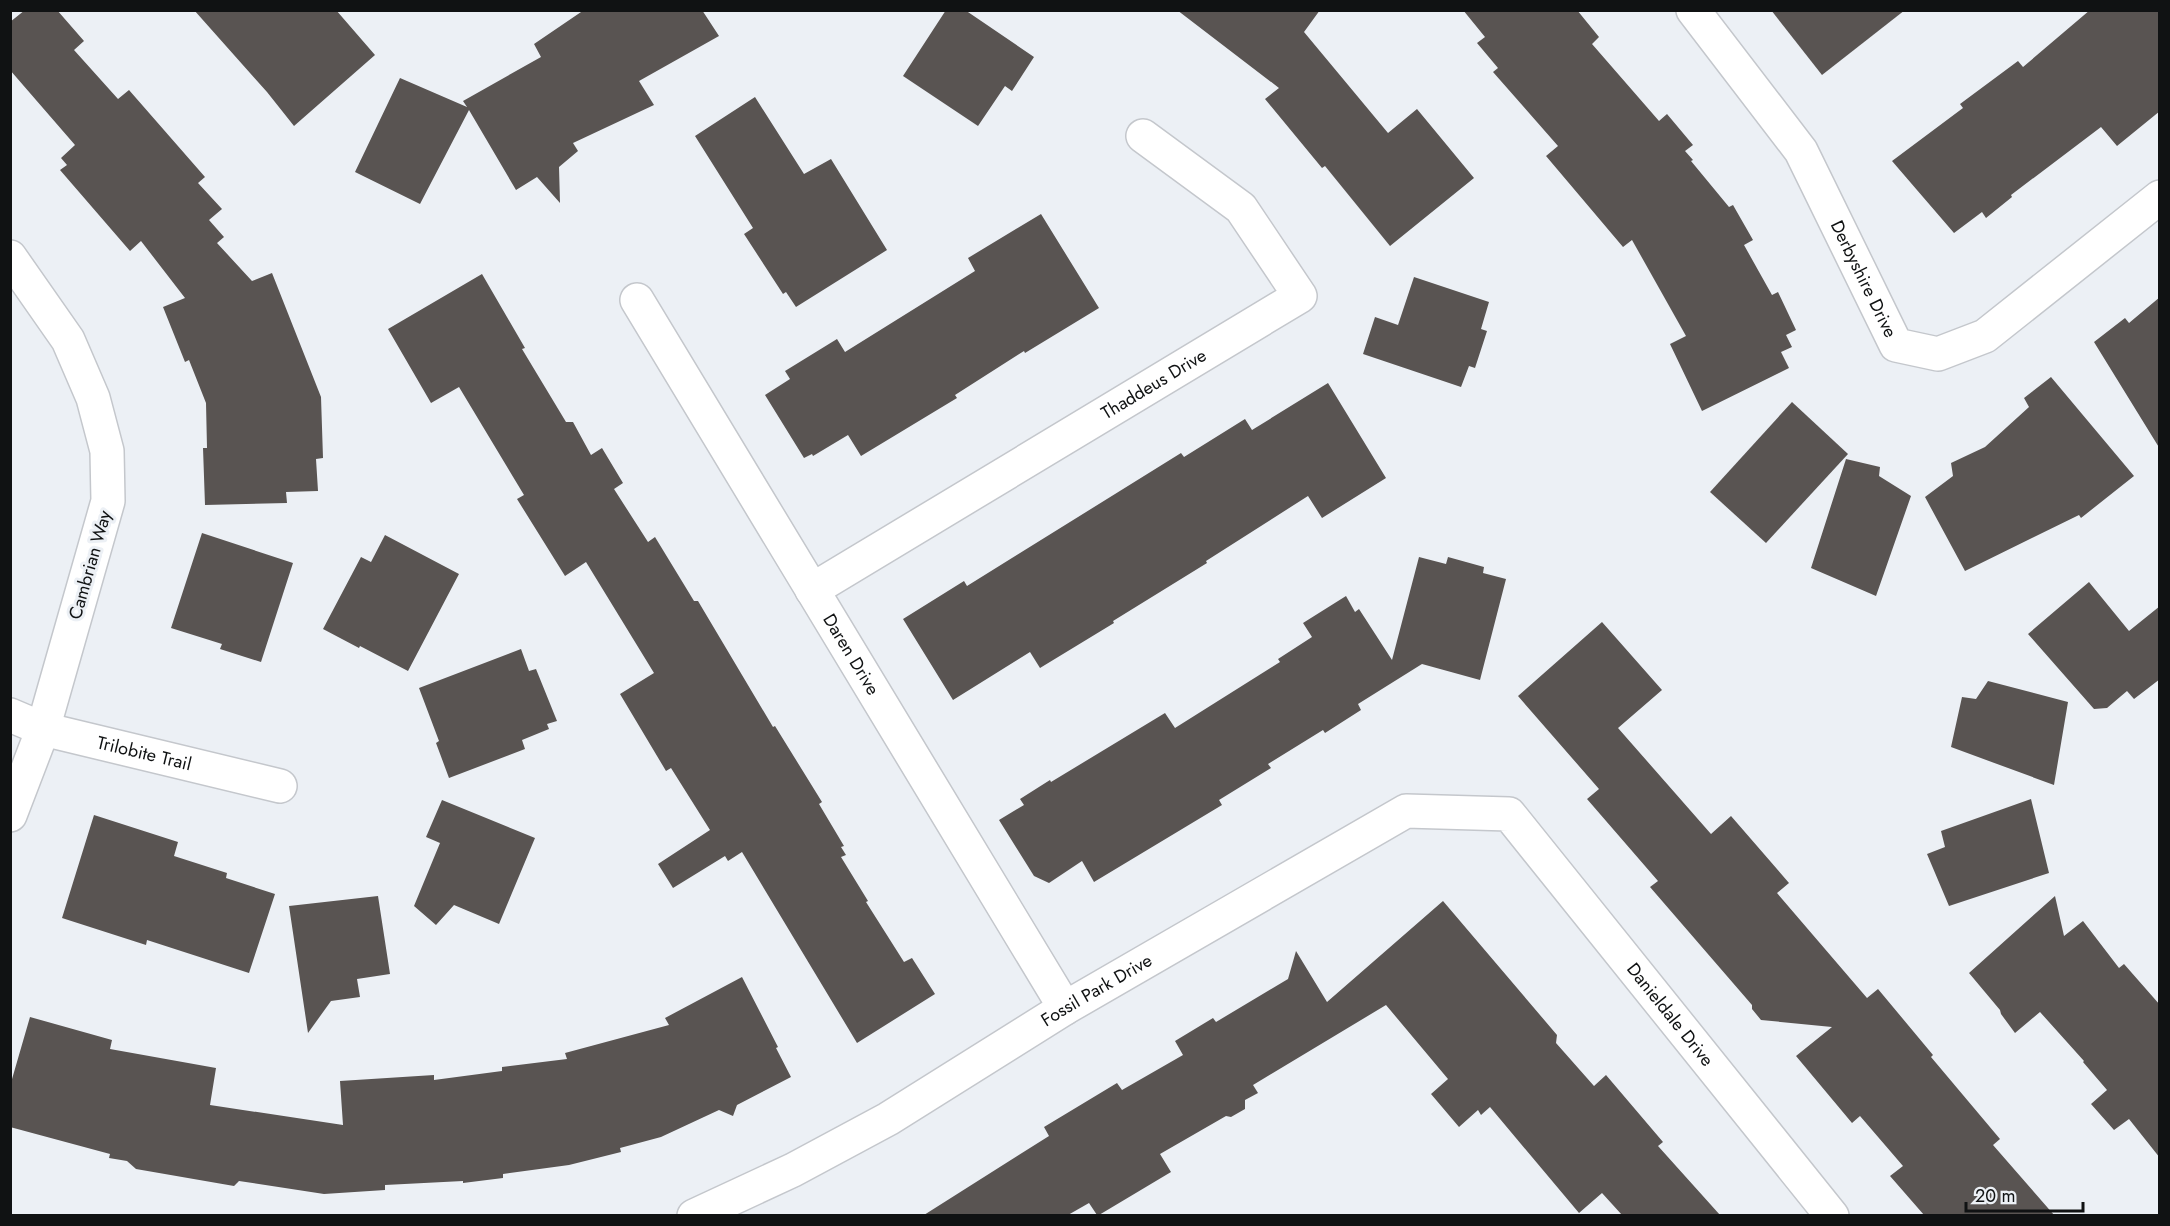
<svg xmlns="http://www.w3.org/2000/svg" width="2170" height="1226" font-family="Jost,sans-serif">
<rect width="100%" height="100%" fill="#ecf0f5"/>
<!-- building -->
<g fill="#595452">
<polygon points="25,10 57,10 84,41 74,50 118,99 129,90 205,177 198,183 222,209 209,220 224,237 217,243 252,281 272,273 321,397 323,458 316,459 318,491 286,492 287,503 205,505 203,448 207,448 206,403 189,360 185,362 163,307 185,298 141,241 130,251 60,170 67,165 61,158 75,145 10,70 10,22"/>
<polygon points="194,10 336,10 375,55 294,126 267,92"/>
<polygon points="584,10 702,10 719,36 639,81 654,105 573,143 578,151 559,167 560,203 537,177 516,190 469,110 420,204 355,172 400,78 467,107 463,101 541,57 534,44"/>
<polygon points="946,10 965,10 1034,57 1012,91 1005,86 978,126 903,76"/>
<polygon points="1177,10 1320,10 1304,32 1388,133 1417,109 1474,178 1390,246 1325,166 1322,168 1265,99 1279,88"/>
<polygon points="1463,10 1577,10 1599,37 1592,44 1659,121 1667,114 1693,145 1685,151 1693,160 1691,161 1729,207 1733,205 1753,240 1744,245 1772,295 1778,292 1796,330 1786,335 1792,347 1781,352 1789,368 1702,411 1670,344 1686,336 1632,240 1623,247 1546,156 1558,146 1493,72 1498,68 1477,43 1485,37"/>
<polygon points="1771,10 1905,10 1822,75"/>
<polygon points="2090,10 2160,10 2160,111 2117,146 2101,127 2011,195 2012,197 1986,218 1982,212 1954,233 1892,161 1963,108 1960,104 2018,61 2023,67"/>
<polygon points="755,97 804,174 831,159 887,250 796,307 786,292 783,294 744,234 753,228 695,136"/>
<polygon points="1041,214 1099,308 1025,353 1024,351 955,395 957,398 861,456 848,435 813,456 812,454 804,458 765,395 790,379 785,371 837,339 845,352 975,271 968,258"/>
<polygon points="482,274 525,348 522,349 566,422 573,422 591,455 602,448 623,483 614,489 648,542 655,537 694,601 698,601 773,727 775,726 822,802 819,804 844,846 841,847 846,855 841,857 868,901 866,902 904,962 912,958 935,994 857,1043 742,852 728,861 725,856 673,888 658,864 710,830 671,768 666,771 620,694 654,673 586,562 565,576 517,499 524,495 459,387 431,403 388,329"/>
<polygon points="1414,277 1489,302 1481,329 1487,331 1475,368 1469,366 1461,387 1363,354 1375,317 1398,325"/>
<polygon points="2160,297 2160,449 2094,342 2125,318 2129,323"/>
<polygon points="2051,377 2134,476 2081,518 2079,515 1965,571 1925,497 1953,476 1951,463 1985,447 2029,407 2024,398"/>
<polygon points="1328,383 1386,478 1322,518 1308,496 1206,561 1207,563 1113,621 1114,623 1040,668 1030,652 953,700 903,619 964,581 967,586 1181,453 1184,457 1245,419 1252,430"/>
<polygon points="1792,402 1848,454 1766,543 1710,492"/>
<polygon points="1846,459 1880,467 1879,476 1911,496 1876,596 1811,568"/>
<polygon points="202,533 293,563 261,662 220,649 222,644 171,628"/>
<polygon points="385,535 459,574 408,671 360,646 359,648 323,629 361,557 371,562"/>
<polygon points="1419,557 1446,564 1448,557 1484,567 1483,573 1506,579 1480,680 1422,664 1358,704 1361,710 1325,733 1323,730 1268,764 1271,768 1219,800 1222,805 1094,882 1082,861 1049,883 1034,876 999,820 1024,805 1020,799 1050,780 1051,782 1165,713 1175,728 1280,662 1278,659 1312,637 1303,623 1346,596 1355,612 1359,609 1392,660"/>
<polygon points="2089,582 2129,631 2160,606 2160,679 2134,699 2127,691 2107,708 2094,709 2028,634"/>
<polygon points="1602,622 1662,690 1618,728 1711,834 1731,816 1789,883 1777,893 1867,998 1878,989 1933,1055 1931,1057 2000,1139 1993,1145 2054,1215 1924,1215 1890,1176 1903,1166 1860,1116 1852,1123 1796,1056 1832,1027 1761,1020 1752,1009 1752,1005 1650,887 1658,881 1587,799 1599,789 1518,696"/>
<polygon points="521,649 529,671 536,669 557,721 547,724 549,729 522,740 525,749 449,778 436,743 439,741 419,688"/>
<polygon points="1988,681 2068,702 2054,785 1951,747 1962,697 1976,699"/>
<polygon points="2031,799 2049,873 1949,906 1927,854 1945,847 1941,831"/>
<polygon points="442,800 535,838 499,924 454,905 436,925 414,906 440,843 426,837"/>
<polygon points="94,815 178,842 174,856 227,873 226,878 275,894 249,973 147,940 146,945 62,918"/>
<polygon points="378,896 390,974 357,979 360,997 331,1001 308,1033 289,906"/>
<polygon points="2055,896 2064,936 2083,921 2119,968 2124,964 2160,1005 2160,1158 2129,1119 2114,1130 2091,1104 2107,1090 2083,1062 2084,1061 2040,1012 2015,1033 2001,1014 2000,1010 1969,973"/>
<polygon points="1443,901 1557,1035 1556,1043 1594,1086 1606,1075 1663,1142 1658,1146 1720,1215 1622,1215 1602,1193 1579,1213 1490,1107 1481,1115 1478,1110 1459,1127 1431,1094 1448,1079 1386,1005 1253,1085 1258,1093 1245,1100 1245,1109 1231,1117 1226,1116 1160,1154 1171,1172 1099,1215 1097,1215 1089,1203 1068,1215 924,1215 1049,1136 1044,1127 1117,1083 1122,1090 1183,1055 1175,1041 1213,1018 1216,1022 1288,979 1296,951 1327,1002"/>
<polygon points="742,977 778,1047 776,1048 791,1077 737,1105 733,1116 719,1110 661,1137 620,1148 621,1152 569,1165 503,1174 503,1178 463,1183 463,1181 385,1185 385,1190 324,1194 239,1181 234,1186 136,1169 127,1161 109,1158 110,1154 10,1127 10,1086 30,1017 112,1040 110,1049 216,1068 210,1105 343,1125 340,1081 434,1075 434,1080 502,1071 502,1067 567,1059 565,1053 669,1025 665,1018"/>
</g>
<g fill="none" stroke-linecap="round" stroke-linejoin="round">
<defs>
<g id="minor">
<path id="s1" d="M1693,10L1801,151L1896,345L1938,354L1985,336L2160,197"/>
<polyline points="10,257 68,340 93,398 107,451 108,501 43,729 10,815"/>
<path id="s2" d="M637,300L1065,1008"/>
<path id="s3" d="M812,590L1300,296L1241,208L1143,136"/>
<path id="s4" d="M10,715L43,729L280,786"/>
<path id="s5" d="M694,1216L793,1170L888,1119L1065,1008L1406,811L1509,814L1832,1216"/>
</g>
</defs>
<!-- minor casing -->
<use href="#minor" stroke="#c4c7cc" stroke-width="36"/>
<!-- minor -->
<use href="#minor" stroke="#fff" stroke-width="33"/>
</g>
<g text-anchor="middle" stroke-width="6" stroke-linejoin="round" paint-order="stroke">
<!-- street labels -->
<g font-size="18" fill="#101213" stroke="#ecf0f5">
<text dy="6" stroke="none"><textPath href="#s1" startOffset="320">Derbyshire Drive</textPath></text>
<text dy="6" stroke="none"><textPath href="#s3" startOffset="399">Thaddeus Drive</textPath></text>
<text transform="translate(90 565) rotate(-74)" y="6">Cambrian Way</text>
<text dy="6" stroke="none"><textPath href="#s2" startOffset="414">Daren Drive</textPath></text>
<text dy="6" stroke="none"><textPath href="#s4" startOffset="140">Trilobite Trail</textPath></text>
<text dy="6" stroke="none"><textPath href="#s5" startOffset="462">Fossil Park Drive</textPath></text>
<text dy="6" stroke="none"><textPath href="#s5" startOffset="1180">Danieldale Drive</textPath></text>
</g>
</g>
<!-- border -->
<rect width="2170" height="1226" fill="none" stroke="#101213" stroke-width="24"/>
<!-- scale -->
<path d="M1966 1202v9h117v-9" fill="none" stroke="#101213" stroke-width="3"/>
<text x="1975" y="1202" font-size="18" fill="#101213" stroke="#ecf0f5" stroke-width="4.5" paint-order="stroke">20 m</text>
</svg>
